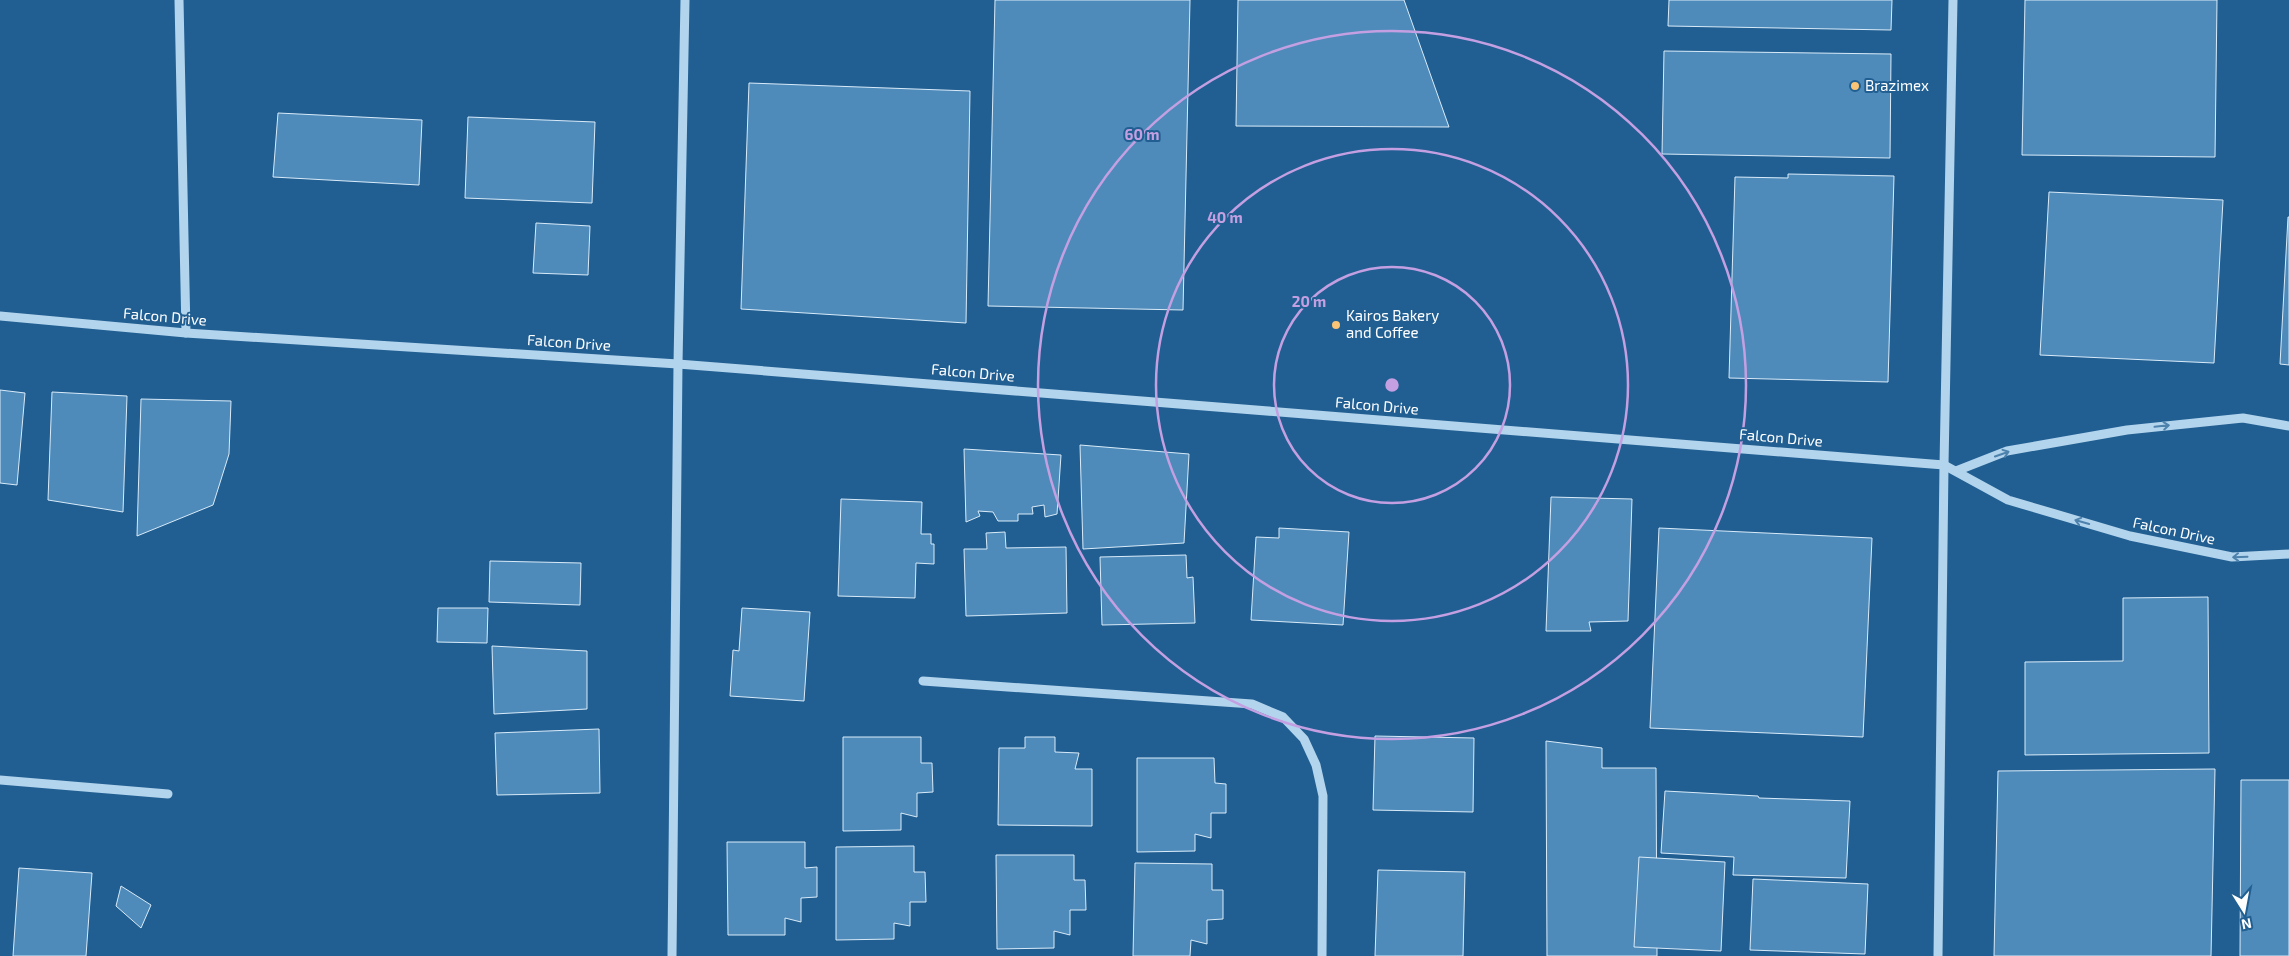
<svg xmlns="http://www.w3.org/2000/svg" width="2289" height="956" font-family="'Exo 2',sans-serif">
<rect width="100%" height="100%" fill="#215f92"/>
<!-- building -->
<g fill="#4e8bba" stroke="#d9ebf9">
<polygon points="995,0 1190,0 1183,310 988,306"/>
<polygon points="1238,0 1404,0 1449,127 1236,126"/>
<polygon points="1669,0 1892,0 1891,30 1668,26"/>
<polygon points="2025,0 2217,0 2215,157 2022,155"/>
<polygon points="1664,51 1891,54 1890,158 1662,154"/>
<polygon points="749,83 970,91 966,323 741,309"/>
<polygon points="278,113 422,120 419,185 273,177"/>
<polygon points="468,117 595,122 592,203 465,198"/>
<polygon points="1788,174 1894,176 1888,382 1729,378 1735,177 1788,178"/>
<polygon points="2049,192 2223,200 2214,363 2040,355"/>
<polygon points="2288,217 2289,217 2289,365 2280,364"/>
<polygon points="536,223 590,226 588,275 533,273"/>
<polygon points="0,390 25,393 17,485 0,483"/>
<polygon points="52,392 127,396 123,512 48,500"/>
<polygon points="141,399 231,401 229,454 213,505 137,536"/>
<polygon points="1080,445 1189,454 1184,543 1083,549"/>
<polygon points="964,449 1061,455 1057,514 1045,517 1044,505 1032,507 1033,514 1018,514 1018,521 998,521 993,512 978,511 980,516 966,522"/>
<polygon points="1551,497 1632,499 1628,621 1589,622 1591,631 1546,631"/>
<polygon points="841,499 922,502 921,534 931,534 931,544 934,544 934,564 916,563 915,598 838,596"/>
<polygon points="1279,528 1349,532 1343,625 1251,620 1256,537 1279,538"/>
<polygon points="1659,528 1872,538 1863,737 1650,728"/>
<polygon points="1005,532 1006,548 1066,547 1067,613 966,616 964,549 987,549 986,533"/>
<polygon points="1186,555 1187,578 1193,577 1195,623 1102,625 1100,557"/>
<polygon points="490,561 581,563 580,605 489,602"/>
<polygon points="2208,597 2209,753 2025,755 2025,662 2123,661 2123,598"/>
<polygon points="438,608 488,608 487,643 437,642"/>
<polygon points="742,608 810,612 804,701 730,696 733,650 739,651"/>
<polygon points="492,646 587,651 587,709 494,714"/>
<polygon points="599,729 600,793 497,795 495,733"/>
<polygon points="1375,736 1474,738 1473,812 1373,810"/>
<polygon points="843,737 921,737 921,763 932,763 933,792 917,793 917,817 901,813 901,830 843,831"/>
<polygon points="1025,737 1055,737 1055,752 1079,753 1075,769 1092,769 1092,826 998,825 999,748 1025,748"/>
<polygon points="1546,741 1602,748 1602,768 1656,768 1657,956 1547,956"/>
<polygon points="1137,758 1214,758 1215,783 1226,784 1226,813 1211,813 1211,838 1195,834 1195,851 1137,852"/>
<polygon points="2215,769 2211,956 1994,956 1998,771"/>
<polygon points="2241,780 2289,780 2289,956 2240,956"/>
<polygon points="1665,791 1758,796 1759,798 1850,801 1846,878 1733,875 1734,857 1661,853"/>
<polygon points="727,842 805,842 805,868 817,867 817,897 801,898 801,922 785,918 785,935 728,935"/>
<polygon points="914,846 914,872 925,872 926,902 910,902 910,926 894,923 894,939 836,940 836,847"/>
<polygon points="996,855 1074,855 1074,880 1085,880 1086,910 1070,910 1070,935 1054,931 1054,948 997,949"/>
<polygon points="1639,857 1725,862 1721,951 1634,947"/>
<polygon points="1135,863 1212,864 1212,890 1223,890 1223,919 1207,920 1207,944 1191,940 1190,956 1133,956"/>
<polygon points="19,868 92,873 86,956 13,956"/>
<polygon points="1378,870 1465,872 1463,956 1375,956"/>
<polygon points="1753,879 1868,884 1865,954 1750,950"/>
<polygon points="121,886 151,905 141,928 116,906"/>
</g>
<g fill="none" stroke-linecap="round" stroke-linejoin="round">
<!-- minor -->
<g stroke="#b3d4ed" stroke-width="9">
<polyline points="179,0 186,333"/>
<polyline points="0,316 186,333 678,364 1944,465 2008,500 2130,536 2232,557 2289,554"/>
<polyline points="1956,471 2007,451 2127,430 2243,418 2289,426"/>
<polyline points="923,681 1252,704 1283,717 1304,739 1316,765 1323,796 1322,956"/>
<polyline points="0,780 168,794"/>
<polyline points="672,956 678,364 685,0"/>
<polyline points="1938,956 1944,465 1953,0"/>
</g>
</g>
<!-- one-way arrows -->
<defs><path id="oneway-shaft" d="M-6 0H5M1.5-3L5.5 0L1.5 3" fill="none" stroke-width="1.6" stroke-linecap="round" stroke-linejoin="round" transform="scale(1.25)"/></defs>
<g stroke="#4d82ad">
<use href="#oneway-shaft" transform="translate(2162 426) rotate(-6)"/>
<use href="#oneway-shaft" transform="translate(2002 454) rotate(-19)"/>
<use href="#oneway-shaft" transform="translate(2082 522) rotate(-164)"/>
<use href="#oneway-shaft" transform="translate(2240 557) rotate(178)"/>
</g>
<!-- distance rings -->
<g fill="none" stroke="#c4a0e2" stroke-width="2.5">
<circle cx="1392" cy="385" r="118"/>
<circle cx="1392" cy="385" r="236"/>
<circle cx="1392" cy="385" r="354"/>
</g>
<!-- markers -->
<g fill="#f9c475" stroke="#215f92" stroke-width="2">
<circle cx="1855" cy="86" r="5"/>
<circle cx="1336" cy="325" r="5"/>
</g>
<g text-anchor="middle" stroke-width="4" stroke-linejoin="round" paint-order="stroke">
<!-- poi labels -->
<g font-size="15" fill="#fff" stroke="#215f92" text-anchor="start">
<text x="1865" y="91">Brazimex</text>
<text x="1346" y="321">Kairos Bakery<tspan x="1346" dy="17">and Coffee</tspan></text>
</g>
<!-- street labels -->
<g font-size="15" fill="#fff" stroke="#215f92">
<text transform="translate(165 317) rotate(5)" y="5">Falcon Drive</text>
<text transform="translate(569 343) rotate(4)" y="5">Falcon Drive</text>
<text transform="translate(973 373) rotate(5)" y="5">Falcon Drive</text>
<text transform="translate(1377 406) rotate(5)" y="5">Falcon Drive</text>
<text transform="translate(1781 438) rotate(5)" y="5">Falcon Drive</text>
<text transform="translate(2174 531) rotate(12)" y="5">Falcon Drive</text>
</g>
</g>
<circle cx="1392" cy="385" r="8" fill="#c4a0e2" stroke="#215f92" stroke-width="2.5"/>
<g font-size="15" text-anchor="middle" font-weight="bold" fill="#c4a0e2" stroke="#215f92" stroke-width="4" stroke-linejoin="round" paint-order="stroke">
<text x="1142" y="140">60 m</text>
<text x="1225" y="223">40 m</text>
<text x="1309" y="307">20 m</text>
</g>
<!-- north arrow -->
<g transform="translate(2244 911) rotate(169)" stroke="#215f92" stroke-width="4" paint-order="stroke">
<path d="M0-4L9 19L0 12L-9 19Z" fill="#ffffff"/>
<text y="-8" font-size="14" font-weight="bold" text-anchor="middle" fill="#ffffff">N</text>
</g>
</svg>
